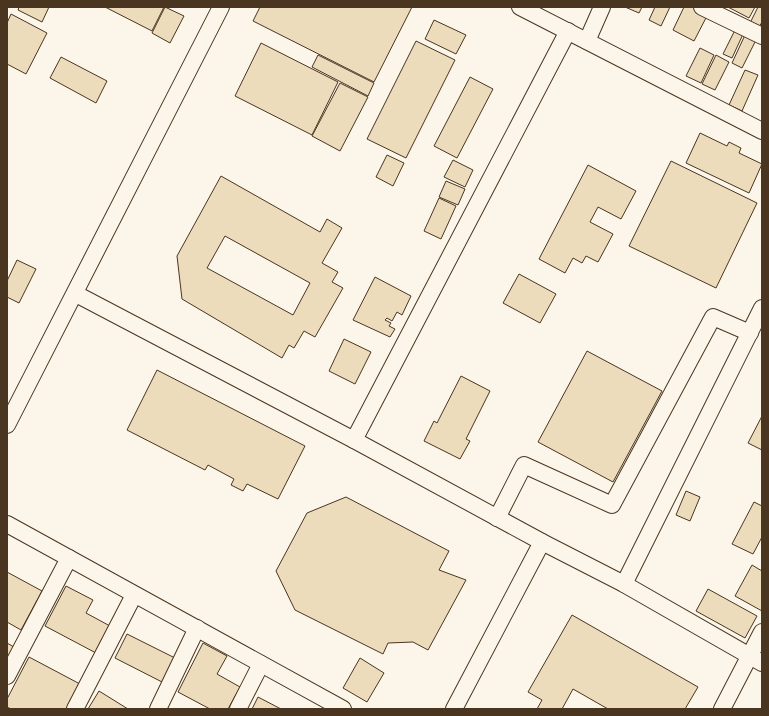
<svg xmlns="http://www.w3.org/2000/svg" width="769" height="716" font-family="Jost,sans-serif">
<rect width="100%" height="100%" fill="#fbf6e9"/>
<!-- building -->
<g fill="#ecdcbc" stroke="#4a3520" fill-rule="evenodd">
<polygon points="19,7 49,7 42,22 18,10"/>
<polygon points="105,7 164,7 152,31"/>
<polygon points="165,7 184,16 170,43 152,33"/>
<polygon points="260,7 412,7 374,82 253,21"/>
<polygon points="625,7 642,7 639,13"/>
<polygon points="655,7 670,7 661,26 649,20"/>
<polygon points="684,7 694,7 708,14 694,41 673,30"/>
<polygon points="728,7 755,7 749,18"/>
<polygon points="758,7 762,7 762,22 759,27 750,23"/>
<polygon points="11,14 47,33 26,74 7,64 7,23"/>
<polygon points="434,20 466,35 456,54 425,39"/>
<polygon points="736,28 744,32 732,58 723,54"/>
<polygon points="745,35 756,40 742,68 732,63"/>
<polygon points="416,41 455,60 406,158 367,139"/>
<polygon points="261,43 338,82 312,135 235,96"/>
<polygon points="700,48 714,55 701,83 686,76"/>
<polygon points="318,55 374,83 368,96 312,67"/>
<polygon points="716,55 729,62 715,90 702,84"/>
<polygon points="61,57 107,81 96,103 50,78"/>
<polygon points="745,70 758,75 742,111 729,105"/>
<polygon points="470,77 493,89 457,158 434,146"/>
<polygon points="340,83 368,97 340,151 312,136"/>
<polygon points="700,133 727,146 729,142 741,148 739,153 762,164 749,193 686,163"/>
<polygon points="387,155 404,163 393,186 376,177"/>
<polygon points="453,160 473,170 465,187 444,177"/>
<polygon points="671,161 757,203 716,288 629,246"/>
<polygon points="588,165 636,191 621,219 598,207 590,222 613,234 598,262 586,256 582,263 573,258 565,273 539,259"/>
<path d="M221,176L320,232L327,219L342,228L322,263L338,272L332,282L343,288L315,337L304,331L294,348L289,345L282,358L182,299L177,256ZM225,236L310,283L293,315L207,268Z"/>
<polygon points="446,181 465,189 458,205 439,197"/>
<polygon points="439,198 456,206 441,239 424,231"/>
<polygon points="17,260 36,269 19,303 7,297 7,281"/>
<polygon points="519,274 556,294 540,323 503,303"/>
<polygon points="375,277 411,296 402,315 397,312 392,321 387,318 385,320 391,323 389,326 395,329 390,337 353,320"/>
<polygon points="344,339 371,352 355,384 329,371"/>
<polygon points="587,351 662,391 613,482 538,442"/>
<polygon points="157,370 305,446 278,499 247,484 243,491 231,485 234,479 208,465 205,470 127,430"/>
<polygon points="461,376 490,391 466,439 470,441 460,459 424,441 434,421 437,423"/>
<polygon points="762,416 762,450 748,443"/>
<polygon points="686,491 700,497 690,521 676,515"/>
<polygon points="346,497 449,551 439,570 466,580 428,650 413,642 388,643 383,654 295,610 276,571 307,513"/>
<polygon points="754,502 762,506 762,537 753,554 732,544"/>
<polygon points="752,565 762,571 762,611 735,596"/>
<polygon points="7,572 42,591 21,630 7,622"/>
<polygon points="66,586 93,600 86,613 110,626 96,653 45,626"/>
<polygon points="708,589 757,616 745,638 696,611"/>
<polygon points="572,615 698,687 685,709 608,709 573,689 562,709 537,709 542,700 528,692"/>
<polygon points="127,634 177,659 164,683 115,658"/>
<polygon points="7,643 14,647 7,659"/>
<polygon points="203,643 227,656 217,674 240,687 228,709 210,709 178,692"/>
<polygon points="29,657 80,684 67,709 11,709 7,707 7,699"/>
<polygon points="360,658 384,673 367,702 343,688"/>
<polygon points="99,691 128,709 88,709"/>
<polygon points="258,697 281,709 252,709"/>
</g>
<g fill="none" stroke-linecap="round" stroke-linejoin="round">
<defs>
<g id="minor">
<polyline points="520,7 762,131"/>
<polyline points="702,7 762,36"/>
<polyline points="587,41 602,7"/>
<polyline points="76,294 354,440 542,542 624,584 762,663"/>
<polyline points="7,425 221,7"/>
<polyline points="354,440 568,31"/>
<polyline points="497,518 524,465 612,505 713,317 750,333"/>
<polyline points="7,524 343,709"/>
<polyline points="624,584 762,308"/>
<polyline points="7,676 69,558"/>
<polyline points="75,709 134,595"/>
<polyline points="158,709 197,628"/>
<polyline points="238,709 261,664"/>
<polyline points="454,709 542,542"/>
<polyline points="722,709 762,632"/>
</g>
</defs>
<!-- minor casing -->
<use href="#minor" stroke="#4a3520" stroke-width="18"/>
<!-- minor -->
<use href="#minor" stroke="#fbf6e9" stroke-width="16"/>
</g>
<!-- border -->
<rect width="769" height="716" fill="none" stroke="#4a3520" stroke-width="16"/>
</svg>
